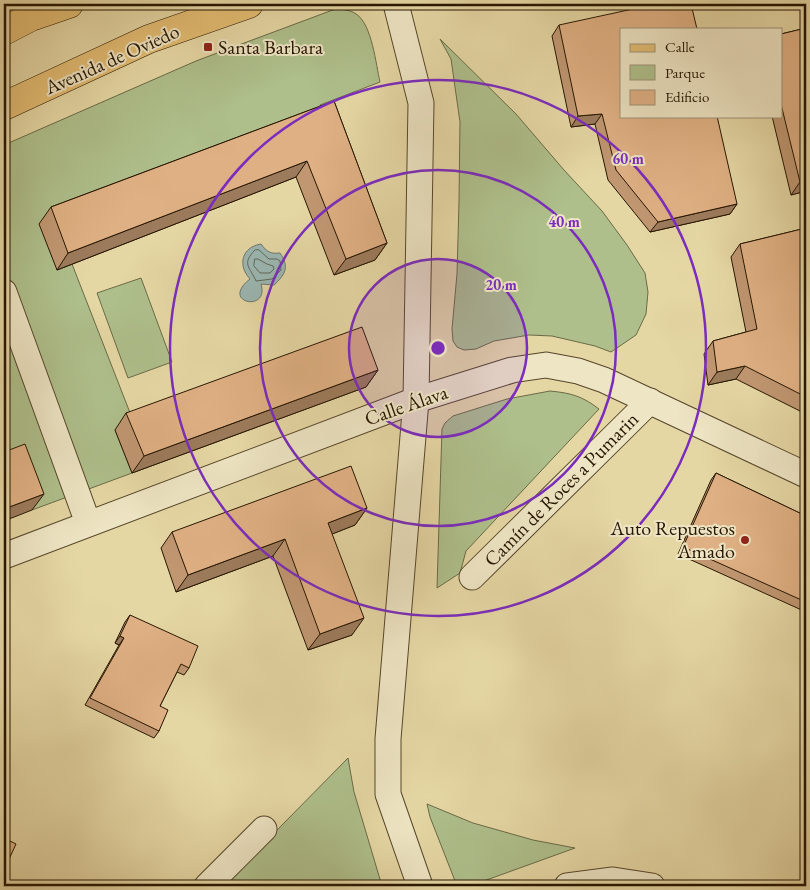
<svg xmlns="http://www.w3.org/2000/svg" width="810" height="890" font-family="'EB Garamond',serif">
<rect width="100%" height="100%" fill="#e5d7a4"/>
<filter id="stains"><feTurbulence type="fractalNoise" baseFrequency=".004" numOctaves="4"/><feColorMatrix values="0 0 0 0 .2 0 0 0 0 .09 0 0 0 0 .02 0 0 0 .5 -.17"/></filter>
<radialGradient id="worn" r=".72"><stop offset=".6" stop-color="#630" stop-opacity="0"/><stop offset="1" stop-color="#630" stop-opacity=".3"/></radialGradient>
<!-- green -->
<g fill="#aebf8b" stroke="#6a6a46">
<path d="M338,8C343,10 351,10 356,14C372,24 376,65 380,82L320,105L322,118L56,269L72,264L134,423L115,430L132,473L32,510L10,454L4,456V145L196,61Z"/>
<polygon points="440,39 516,114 564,170 602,211 627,245 645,273 648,292 646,314 636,335 611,352 595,346 552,336 529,335 494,341 476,349 464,350 457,347 453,341 452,329 457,274 459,202 460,122 451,59"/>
<polygon points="141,278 172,362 128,378 97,293"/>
<path d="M550,391C571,393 582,396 599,409L466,551L460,573L437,588L442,429L445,423L453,416L507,399Z"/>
<polygon points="348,758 354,792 382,886 222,886"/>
<polygon points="427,804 473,823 533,840 575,848 470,886 457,886 430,817"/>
</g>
<!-- water -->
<path fill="#9bb7b2" stroke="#6c776b" d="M261,244C267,252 270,254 280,253C290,267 285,275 274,285L261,284C270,313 219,303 250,279C237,265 242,247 261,244Z"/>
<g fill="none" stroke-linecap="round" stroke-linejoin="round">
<!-- shore -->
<g stroke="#60665a" stroke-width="1">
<path d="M259,250L269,259H277L280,261L281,270L272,279L256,281C250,267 241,264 255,250Z"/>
<polygon points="255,259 258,259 267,264 273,266 274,269 270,273 260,273 254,266"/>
</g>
<defs>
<g id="street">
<polyline points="396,4 421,103 416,400 388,739 388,794 420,886"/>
<polyline points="4,292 88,523"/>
<polyline points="4,556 416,400 512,370 546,365 578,371 604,380 806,475"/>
<polyline points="472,577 650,401"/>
<polyline points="207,886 264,829"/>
<polyline points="567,886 613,880 652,886"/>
</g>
<g id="primary">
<polyline points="4,31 31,17 69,4"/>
<polyline points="4,106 149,39 249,4"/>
</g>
</defs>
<!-- street casing -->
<use href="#street" stroke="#56462a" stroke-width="27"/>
<!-- primary casing -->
<use href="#primary" stroke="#261601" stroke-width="29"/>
<!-- street -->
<use href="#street" stroke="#eee5c4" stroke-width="25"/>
<!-- primary -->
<use href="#primary" stroke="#e2bc72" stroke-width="28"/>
</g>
<!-- wall -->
<g fill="#c09771" stroke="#261601">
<polygon points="559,25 737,204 730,214 650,232 608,180 595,124 571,127 552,36"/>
<polygon points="806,28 806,191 791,195 772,116 781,116 781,34"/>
<polygon points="334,101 387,243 375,260 334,275 296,177 57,270 39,224 51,207"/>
<polygon points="806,228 806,414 736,379 708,385 704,354 713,341 746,332 731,257 740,244"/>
<polygon points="378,370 366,387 132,473 115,430 126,413"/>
<polygon points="716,473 806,516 806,612 678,554 711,480"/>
<polygon points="367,508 355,525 332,534 352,635 308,650 273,556 176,592 161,548 172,532"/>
<polygon points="130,615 189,668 184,675 177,672 160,706 159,731 154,738 85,705 119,645 115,643 125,622"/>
</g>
<!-- shaded-wall -->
<g fill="#9c7b5c" stroke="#261601">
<polygon points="602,114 595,124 571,127 578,116"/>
<polygon points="307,161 296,177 57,270 68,253"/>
<polygon points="806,180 806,191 791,195 800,182"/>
<polygon points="737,204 730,214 650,232 658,222"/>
<polygon points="387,243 375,260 334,275 346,259"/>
<polygon points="745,366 736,379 708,385 717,372"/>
<polygon points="378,370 366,387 132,473 144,456"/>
<polygon points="44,494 32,510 4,521 4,509"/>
<polygon points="367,508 355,525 317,540 328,523"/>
<polygon points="285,539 273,556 176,592 188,575"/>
<polygon points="364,618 352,635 308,650 320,634"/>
<polygon points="120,636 124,638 119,645 115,643"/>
</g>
<!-- building -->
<g fill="#dfb083" stroke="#261601">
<polygon points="656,4 691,4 697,29 621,29 621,116 717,116 737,204 658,222 616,170 602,114 578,116 559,25"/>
<polygon points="806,28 806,180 800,182 781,104 781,34"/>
<polygon points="334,101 387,243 346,259 307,161 68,253 51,207"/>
<polygon points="806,228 806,397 745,366 717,372 713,341 757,329 740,244"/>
<polygon points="362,327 378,370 144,456 126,413"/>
<polygon points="25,444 44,494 4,509 4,452"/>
<polygon points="351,466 367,508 328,523 364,618 320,634 285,539 188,575 172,532"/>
<polygon points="716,473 806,516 806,602 683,547"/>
<polygon points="130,615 198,646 189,668 181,664 160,706 168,710 159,731 90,698 124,638 120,636"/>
<polygon points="4,838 16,844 4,870"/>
</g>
<!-- distance rings -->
<circle cx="438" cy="348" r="89" fill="#7b2cbf" fill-opacity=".12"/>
<g fill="none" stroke="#7b2cbf" stroke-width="2.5">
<circle cx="438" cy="348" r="89"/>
<circle cx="438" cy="348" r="178"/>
<circle cx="438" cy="348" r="268"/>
</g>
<!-- markers -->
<g fill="#8f2418" stroke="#eee5c4" stroke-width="2">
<rect x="203" y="42" width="10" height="10" rx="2.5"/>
<circle cx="745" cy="540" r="5"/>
</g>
<g text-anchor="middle" stroke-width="4" stroke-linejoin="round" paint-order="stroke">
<!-- poi labels -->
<g font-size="20" fill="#261601" stroke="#eee5c4" text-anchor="start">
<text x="218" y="54">Santa Barbara</text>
<text x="735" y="535" text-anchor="end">Auto Repuestos<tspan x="735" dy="23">Amado</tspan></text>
</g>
<!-- street labels -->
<g font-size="20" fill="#261601" stroke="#eee5c4">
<text transform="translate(112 59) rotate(-24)" y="7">Avenida de Oviedo</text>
<text transform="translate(406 405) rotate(-19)" y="7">Calle Álava</text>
<text transform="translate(561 489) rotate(-45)" y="7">Camín de Roces a Pumarin</text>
</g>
</g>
<circle cx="438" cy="348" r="8" fill="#7b2cbf" stroke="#eee5c4" stroke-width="2.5"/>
<g font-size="15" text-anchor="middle" font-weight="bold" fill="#7b2cbf" stroke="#eee5c4" stroke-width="4" stroke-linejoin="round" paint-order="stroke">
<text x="628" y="164">60 m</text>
<text x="564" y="227">40 m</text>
<text x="501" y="290">20 m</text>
</g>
<!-- margin -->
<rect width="810" height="890" fill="none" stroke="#e5d7a4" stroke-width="20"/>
<rect x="5" y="5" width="800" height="880" fill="none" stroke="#261601" stroke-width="2.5"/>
<rect x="10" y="10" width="790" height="870" fill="none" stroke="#261601"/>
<!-- legend -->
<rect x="620" y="28" width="162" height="90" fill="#eee5c4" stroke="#9e9276"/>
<rect x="630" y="44" width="25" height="8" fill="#e2bc72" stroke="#9e9276"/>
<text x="665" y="52" font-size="15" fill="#261601">Calle</text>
<rect x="630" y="65" width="25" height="15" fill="#aebf8b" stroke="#9e9276"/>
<text x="665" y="78" font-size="15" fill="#261601">Parque</text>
<rect x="630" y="90" width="25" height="15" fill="#dfb083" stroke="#9e9276"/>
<text x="665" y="102" font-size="15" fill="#261601">Edificio</text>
<rect width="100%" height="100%" filter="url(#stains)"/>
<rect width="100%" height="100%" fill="url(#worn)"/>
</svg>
